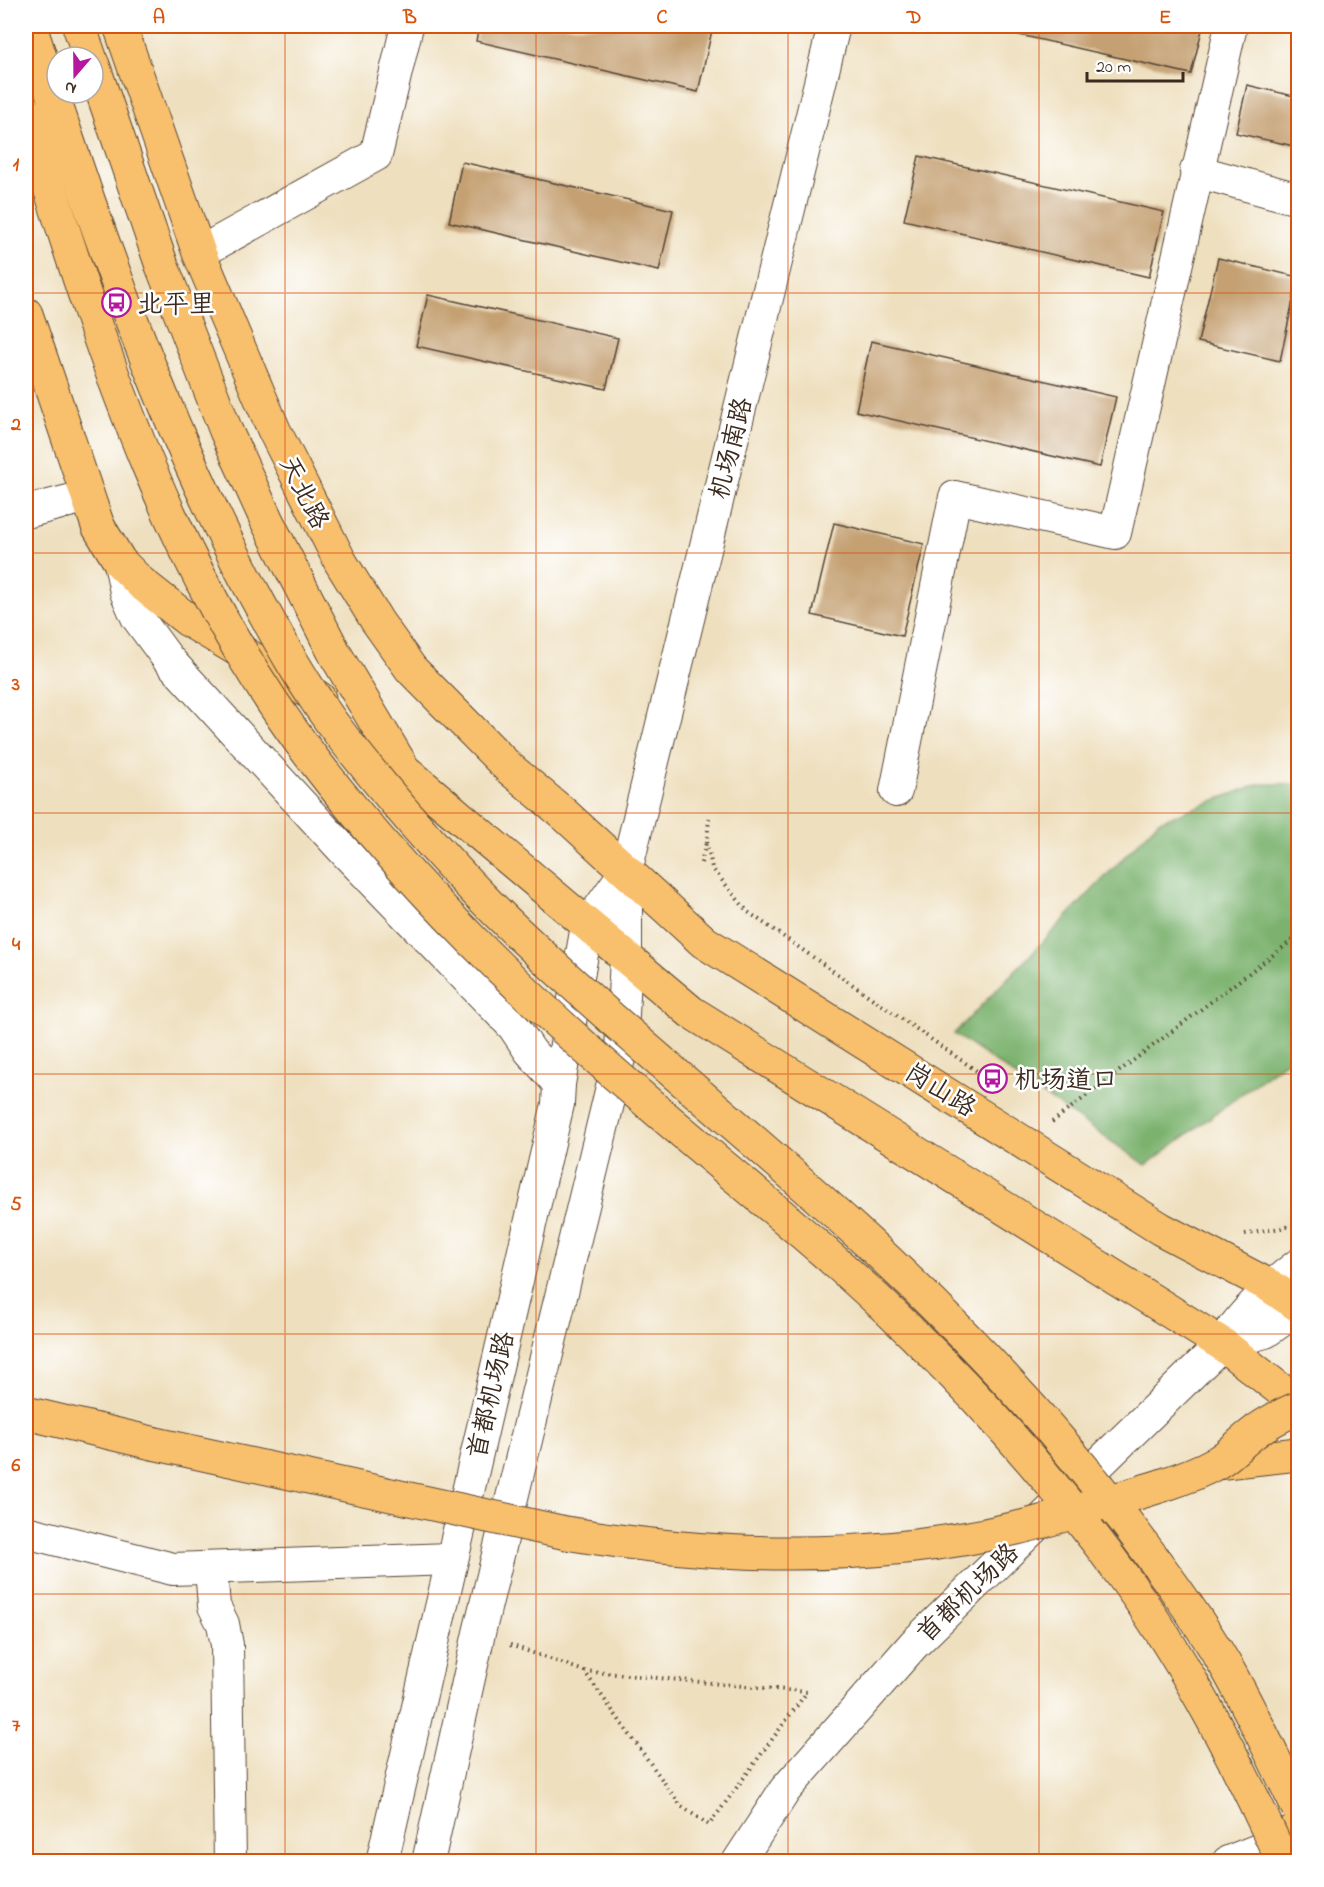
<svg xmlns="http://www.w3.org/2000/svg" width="1324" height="1887" font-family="'Indie Flower','LXGW WenKai TC',sans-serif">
<rect width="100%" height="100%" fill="#fff"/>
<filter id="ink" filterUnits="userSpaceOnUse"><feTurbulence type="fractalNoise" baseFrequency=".0167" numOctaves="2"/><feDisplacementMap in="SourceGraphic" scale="12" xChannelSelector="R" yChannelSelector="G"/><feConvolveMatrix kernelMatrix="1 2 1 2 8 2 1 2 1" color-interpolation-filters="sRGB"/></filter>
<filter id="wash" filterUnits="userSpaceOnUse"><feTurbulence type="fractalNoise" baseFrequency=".008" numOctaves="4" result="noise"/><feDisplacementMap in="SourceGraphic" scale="24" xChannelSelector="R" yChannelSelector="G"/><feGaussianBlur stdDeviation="1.35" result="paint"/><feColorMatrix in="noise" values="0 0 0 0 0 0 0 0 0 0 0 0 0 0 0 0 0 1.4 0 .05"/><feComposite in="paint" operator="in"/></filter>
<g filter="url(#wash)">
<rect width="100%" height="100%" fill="#eedfbe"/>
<!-- forest -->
<polygon fill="#7cb26e" stroke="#5c6e46" stroke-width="1.5" points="1259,784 1298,784 1298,1052 1146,1165 954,1034 1159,821"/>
<g id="blocks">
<!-- building -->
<g fill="#c4a072">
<polygon points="479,26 713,26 698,92 476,41"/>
<polygon points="981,26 1203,26 1191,74"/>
<polygon points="1247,85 1298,97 1298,147 1236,133"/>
<polygon points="919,156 1164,212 1149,277 904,220"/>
<polygon points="462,162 673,210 659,271 449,222"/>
<polygon points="1218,258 1298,277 1280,361 1198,342"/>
<polygon points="428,295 618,338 606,389 416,346"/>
<polygon points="871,341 1116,397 1100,467 856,411"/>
<polygon points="834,523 924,544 902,636 812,615"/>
</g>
</g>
</g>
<g filter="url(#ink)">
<use href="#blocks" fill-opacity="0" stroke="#564536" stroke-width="1.5"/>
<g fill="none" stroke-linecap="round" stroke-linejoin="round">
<defs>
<g id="minor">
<polyline points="1196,171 1298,199"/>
<polyline points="199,253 376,155 407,26"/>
<polyline points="26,512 88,496"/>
<polyline points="120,562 126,592 137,617 168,659 347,854 514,1027 530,1051 559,1084"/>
<polyline points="896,791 955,497 1115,533 1231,26"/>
<polyline points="1222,1344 1265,1332 1298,1309"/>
<polyline points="26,1532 173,1569 451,1559"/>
<polyline points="211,1569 214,1606 223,1624 227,1645 230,1862"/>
<polyline points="382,1862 558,1104 559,1084 587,926 626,871"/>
<polyline points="428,1862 479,1633 621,1050 626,959 626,871 834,26"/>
<path d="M738,1862L785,1790L914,1644L1222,1344C1243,1312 1268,1288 1298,1265"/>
<polyline points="1228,1862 1286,1839"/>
</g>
<g id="major">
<polyline points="79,26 90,57"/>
<polyline points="120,26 199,253 274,430 340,561 377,621 411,669 509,768 564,814 704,942 1161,1229 1270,1286 1298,1305"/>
<polyline points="93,65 162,266 226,431 267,521 335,654 404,770 691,1012 1222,1344 1282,1391 1298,1409"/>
<polyline points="26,314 98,526 120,562 141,583 188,620 319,698"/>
<polyline points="1286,1839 1298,1828"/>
</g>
<g id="highway">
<polyline points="26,1413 152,1443"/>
<polyline points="1216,1463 1298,1454"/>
</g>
</defs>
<!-- minor casing -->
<use href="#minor" stroke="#564536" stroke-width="34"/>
<!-- major casing -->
<use href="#major" stroke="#564536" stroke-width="35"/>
<!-- highway casing -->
<use href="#highway" stroke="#564536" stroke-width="35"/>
<!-- path -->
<g stroke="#564536" stroke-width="4" stroke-dasharray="1.5 4.5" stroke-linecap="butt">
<polyline points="709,818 707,842 712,868 748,912 984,1076"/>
<polyline points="701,863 706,843"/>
<polyline points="1052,1122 1298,936"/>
<polyline points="1245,1234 1292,1226 1298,1222"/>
<polyline points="510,1645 584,1671 681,1806 709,1825 807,1692 584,1671"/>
</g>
<!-- minor -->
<use href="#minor" stroke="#fff" stroke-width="32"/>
<!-- major -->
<use href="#major" stroke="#f8bf6c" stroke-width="33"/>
<!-- highway -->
<use href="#highway" stroke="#f8bf6c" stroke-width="33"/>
<defs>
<g id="highway-bridge">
<path d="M30,26C91,213 154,402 245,577C275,633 305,689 344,739C397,806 454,872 516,931C624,1034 741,1127 851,1227C953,1319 1049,1420 1132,1530C1165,1574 1199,1620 1227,1668C1253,1714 1275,1761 1298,1808"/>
<path d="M26,113C99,342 167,570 316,763C412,888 527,999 646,1101C735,1178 828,1250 912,1333C991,1410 1063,1493 1128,1583C1190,1669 1239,1766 1283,1862"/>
<path d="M152,1443L566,1533C714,1558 870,1563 1017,1528C1044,1522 1070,1513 1096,1505C1131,1495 1184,1481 1216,1463C1229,1456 1239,1444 1251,1435C1265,1423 1282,1415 1298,1408"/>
</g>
</defs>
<!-- highway-bridge casing -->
<use href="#highway-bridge" stroke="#564536" stroke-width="35" stroke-linecap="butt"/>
<!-- highway-bridge -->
<use href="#highway-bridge" stroke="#f8bf6c" stroke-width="33"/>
</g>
</g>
<!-- grid -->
<path fill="none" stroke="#d7540e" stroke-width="1.5" stroke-opacity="0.55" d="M285,26V1862M536,26V1862M788,26V1862M1039,26V1862M26,293H1298M26,553H1298M26,813H1298M26,1074H1298M26,1334H1298M26,1594H1298"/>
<!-- icons -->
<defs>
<symbol id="bus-ring" viewBox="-11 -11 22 22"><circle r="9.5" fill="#fff" stroke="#b5179e" stroke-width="1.5"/><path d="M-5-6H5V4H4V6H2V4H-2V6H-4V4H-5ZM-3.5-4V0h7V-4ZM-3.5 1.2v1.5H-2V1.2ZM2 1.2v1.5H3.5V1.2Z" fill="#b5179e"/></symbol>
</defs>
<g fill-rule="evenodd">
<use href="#bus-ring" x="100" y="286" width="33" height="33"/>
<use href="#bus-ring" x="976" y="1062" width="33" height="33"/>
</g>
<g text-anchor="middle" stroke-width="5" stroke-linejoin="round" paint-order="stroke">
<!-- poi labels -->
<g font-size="26" fill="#3b2a1e" stroke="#fff" text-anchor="start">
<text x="137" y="312">北平里</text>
<text x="1014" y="1088">机场道口</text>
</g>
<!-- street labels -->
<g font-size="26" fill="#3b2a1e" stroke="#fff">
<text transform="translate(730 448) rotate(-76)" y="9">机场南路</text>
<text transform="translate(305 492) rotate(63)" y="9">天北路</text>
<text transform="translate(941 1089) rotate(32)" y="9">岗山路</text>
<text transform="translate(490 1395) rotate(-77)" y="9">首都机场路</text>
<text transform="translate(967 1592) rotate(-44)" y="9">首都机场路</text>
</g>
</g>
<!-- margin -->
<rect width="1324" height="1887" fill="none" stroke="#fff" stroke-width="66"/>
<!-- north arrow -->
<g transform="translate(75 75) rotate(200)"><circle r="28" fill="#ffffff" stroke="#b1aaa5" stroke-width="1.5"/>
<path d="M0-4.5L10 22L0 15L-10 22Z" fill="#b5179e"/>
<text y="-9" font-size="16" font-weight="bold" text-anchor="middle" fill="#3b2a1e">N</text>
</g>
<!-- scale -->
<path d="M1087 72v9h96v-9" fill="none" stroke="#3b2a1e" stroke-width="3"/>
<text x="1096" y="72" font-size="18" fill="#3b2a1e" stroke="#ffffff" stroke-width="4.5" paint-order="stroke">20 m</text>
<rect x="33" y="33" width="1258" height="1821" fill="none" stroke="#d7540e" stroke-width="2"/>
<g font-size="20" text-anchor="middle" font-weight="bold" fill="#d7540e">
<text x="159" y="23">A</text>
<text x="410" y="23">B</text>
<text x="662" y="23">C</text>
<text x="914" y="23">D</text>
<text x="1165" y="23">E</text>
<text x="16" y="170">1</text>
<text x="16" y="430">2</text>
<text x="16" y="690">3</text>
<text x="16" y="950">4</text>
<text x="16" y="1210">5</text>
<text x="16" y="1471">6</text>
<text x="16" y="1731">7</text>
</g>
</svg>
